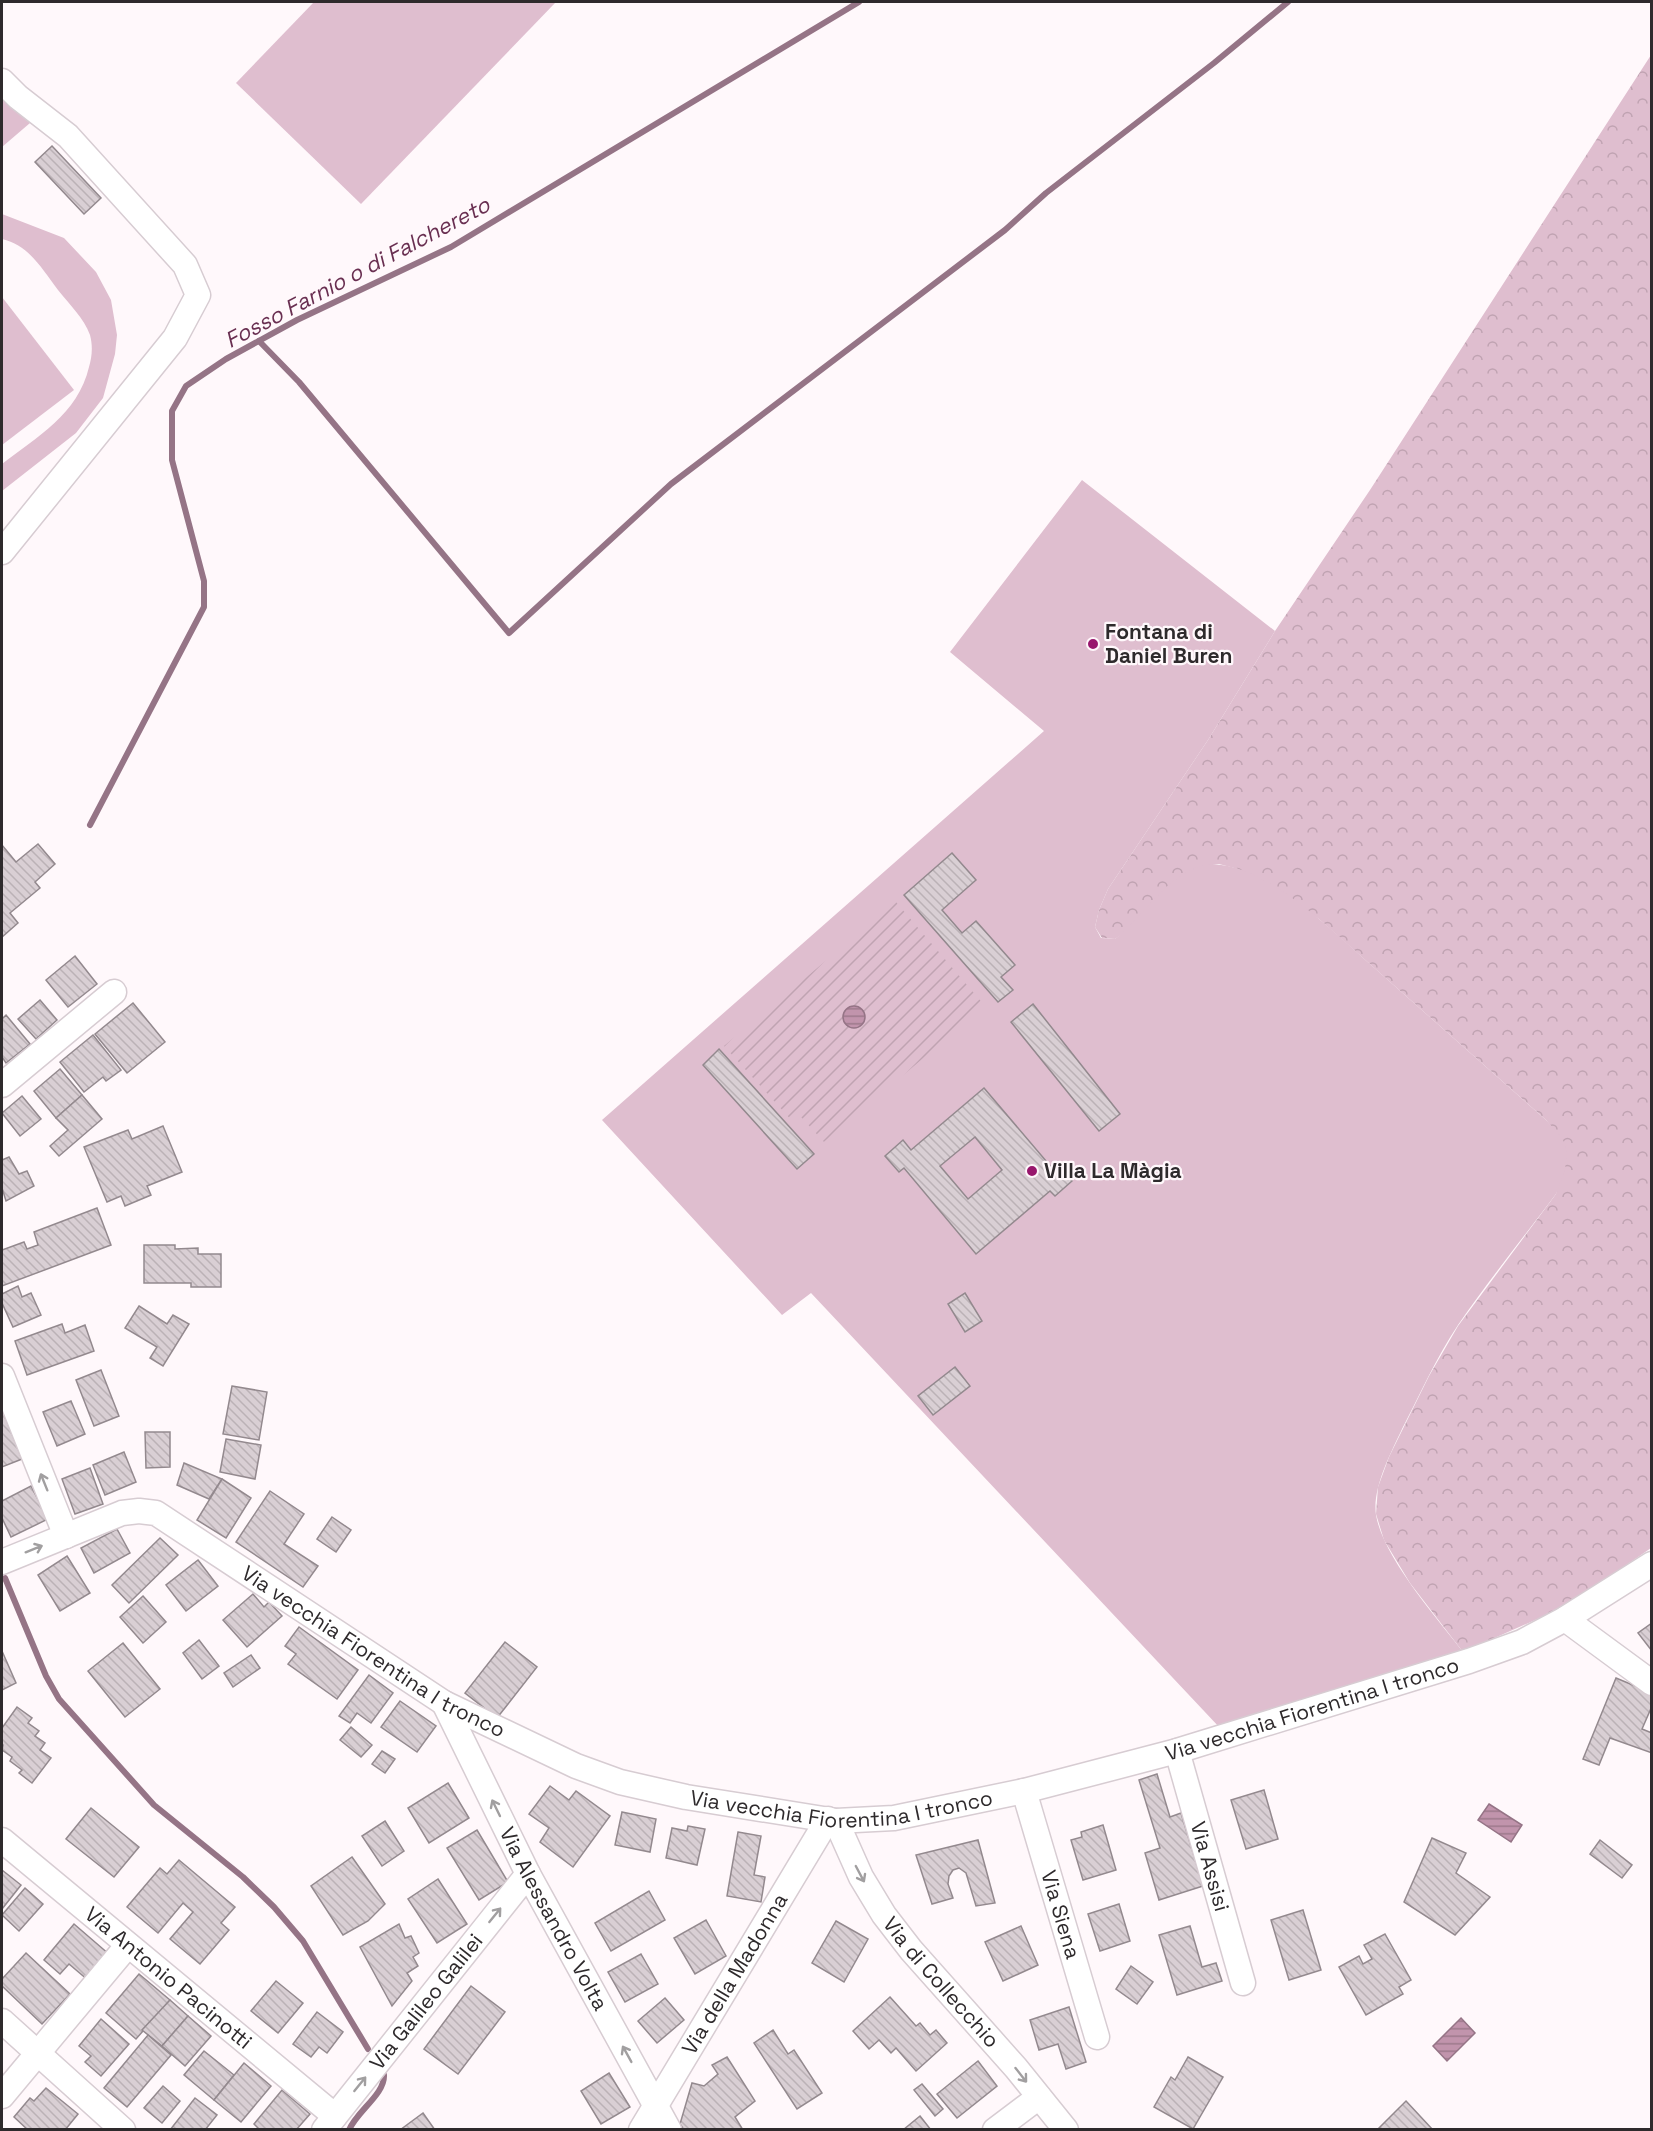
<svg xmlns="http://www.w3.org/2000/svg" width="1653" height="2131" font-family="'Space Grotesk',sans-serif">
<defs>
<pattern id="forest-crowns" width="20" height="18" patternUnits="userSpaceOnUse" patternTransform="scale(1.5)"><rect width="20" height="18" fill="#dfbecf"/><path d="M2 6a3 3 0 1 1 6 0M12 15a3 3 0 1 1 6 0" fill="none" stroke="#c0a3b2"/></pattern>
<pattern id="garden-furrows" width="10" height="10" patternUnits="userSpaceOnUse" patternTransform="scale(1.5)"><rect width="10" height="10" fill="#dfbecf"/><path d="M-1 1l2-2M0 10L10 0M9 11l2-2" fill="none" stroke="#c0a3b2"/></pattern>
<pattern id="water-rules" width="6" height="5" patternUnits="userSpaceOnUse" patternTransform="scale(1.5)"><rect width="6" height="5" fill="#c194ac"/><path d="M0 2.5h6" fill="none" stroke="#9d798c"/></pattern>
<pattern id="building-back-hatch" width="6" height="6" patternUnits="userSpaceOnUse" patternTransform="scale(1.5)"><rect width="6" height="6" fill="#d9cfd4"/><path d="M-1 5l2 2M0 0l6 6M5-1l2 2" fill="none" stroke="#bbb2b6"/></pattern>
</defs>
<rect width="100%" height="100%" fill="#fff8fb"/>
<!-- forest -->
<polygon fill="url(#forest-crowns)" points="1651,55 1651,1548 1569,1605 1463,1652 1410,1583 1384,1540 1376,1514 1378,1487 1389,1457 1429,1376 1458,1326 1556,1194 1564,1143 1546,1120 1319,919 1238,869 1219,864 1200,867 1171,884 1128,930 1115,939 1102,938 1095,927 1099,910 1108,889 1208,740 1275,631 1370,490"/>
<!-- park -->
<g fill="#dfbecf">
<polygon points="314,2 556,2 361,204 236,83"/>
<polygon points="2,95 30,123 2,147"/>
<path d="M2,214L64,238L96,272L111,300L117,335L115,354L103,398L76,433L2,491V464C37,437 78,414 89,367C92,357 93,346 90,335C84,318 69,304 58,290C42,269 29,245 2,239Z"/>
<polygon points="2,297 74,390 2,445"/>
<path d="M1082,480L1275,631L1208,740L1108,889L1099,910L1095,927L1101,938L1115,939C1143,917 1165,877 1201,866C1225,860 1253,873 1274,886C1312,909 1345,942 1379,972C1434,1021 1490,1070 1546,1120C1551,1126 1560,1134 1564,1142C1571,1158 1562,1179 1556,1194C1523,1238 1489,1280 1458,1325C1436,1358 1420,1394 1402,1429C1391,1453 1372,1488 1376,1515C1383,1557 1437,1618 1463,1652L1220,1728L811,1293L782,1315L602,1120L1044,731L950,652Z"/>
</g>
<!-- garden -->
<polygon fill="url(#garden-furrows)" points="896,902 985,1006 824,1142 801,1117 794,1123 724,1046"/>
<!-- water -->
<g fill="url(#water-rules)" stroke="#957486" stroke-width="1.5">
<circle cx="854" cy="1017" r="11"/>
<polygon points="1489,1804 1522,1825 1511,1842 1478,1820"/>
<polygon points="1461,2018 1475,2033 1447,2061 1433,2046"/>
</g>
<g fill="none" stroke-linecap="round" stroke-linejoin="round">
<!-- stream -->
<g stroke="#957486" stroke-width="6">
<polyline points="259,341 299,382 509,633 671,484 1005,230 1046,193 1214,63 1288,2"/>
<polyline points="90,825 204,607 204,581 172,460 172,411 186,386 226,359 297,320 451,247 859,2"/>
<polyline points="5,1578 46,1676 59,1699 154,1805 243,1877 274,1907 303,1941 368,2049"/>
<path d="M349,2130C357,2111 385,2094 384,2075"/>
</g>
</g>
<!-- building -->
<g fill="url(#building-back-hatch)" stroke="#93898e" stroke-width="1.5" fill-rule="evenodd">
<polygon points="52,146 101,198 84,214 35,162"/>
<polygon points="38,844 55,864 35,882 40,888 10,913 18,923 2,937 2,845 16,862"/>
<polygon points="952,853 976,880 942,910 962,933 976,921 1015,965 1001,977 1013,990 998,1002 904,895"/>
<polygon points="75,956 97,984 68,1007 46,980"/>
<polygon points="40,1000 57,1020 36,1039 18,1019"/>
<polygon points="133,1003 165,1042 127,1073 95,1034"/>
<polygon points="1033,1004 1120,1114 1099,1131 1011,1022"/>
<polygon points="6,1015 30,1044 6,1063 2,1057 2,1019"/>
<polygon points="93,1035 121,1070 106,1081 103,1077 84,1092 60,1062"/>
<polygon points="719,1049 814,1154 797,1169 703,1065"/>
<polygon points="60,1069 82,1095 56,1118 34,1091"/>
<path d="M984,1088L1052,1168L1057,1164L1072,1181L1055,1196L1050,1191L976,1254L904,1168L899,1172L885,1156L903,1140L911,1150ZM975,1137L1002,1170L968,1199L940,1166Z"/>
<polygon points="82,1095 102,1119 59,1156 50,1146 68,1130 56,1118"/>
<polygon points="22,1096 41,1119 20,1136 2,1113"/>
<polygon points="163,1126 182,1172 147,1186 151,1195 125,1206 121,1196 107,1202 84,1147 128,1130 132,1139"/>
<polygon points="9,1157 19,1174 27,1171 34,1186 6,1201 2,1188 2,1160"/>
<polygon points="97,1208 111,1245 2,1286 2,1250 24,1242 27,1249 38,1245 34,1232"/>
<polygon points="144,1245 175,1245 175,1249 198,1248 198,1254 221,1254 221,1287 191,1287 191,1283 144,1283"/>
<polygon points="18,1286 22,1297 31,1293 41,1315 13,1327 2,1303 2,1294"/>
<polygon points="965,1293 982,1321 965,1332 948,1304"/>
<polygon points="139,1306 167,1324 173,1315 189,1324 163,1366 150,1358 157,1347 125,1328"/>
<polygon points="62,1324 65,1333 85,1325 94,1351 27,1375 15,1341"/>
<polygon points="955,1367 970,1386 933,1415 918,1396"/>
<polygon points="101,1370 119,1416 94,1426 76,1380"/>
<polygon points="232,1386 267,1392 259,1440 223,1434"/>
<polygon points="71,1401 85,1434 57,1446 43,1412"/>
<polygon points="2,1409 22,1459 2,1467"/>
<polygon points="145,1432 170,1432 170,1467 146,1468"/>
<polygon points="226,1439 261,1445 255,1479 220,1472"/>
<polygon points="124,1452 136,1482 105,1495 93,1465"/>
<polygon points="184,1463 222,1479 209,1499 177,1485"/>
<polygon points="90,1468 103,1504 75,1514 62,1479"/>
<polygon points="222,1479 251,1498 226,1538 197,1520"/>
<polygon points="31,1486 48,1519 11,1537 2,1518 2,1501"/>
<polygon points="270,1491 304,1514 284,1544 318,1566 303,1587 236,1542"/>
<polygon points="332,1517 351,1530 336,1552 317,1539"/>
<polygon points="117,1529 130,1553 94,1573 81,1548"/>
<polygon points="160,1538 178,1555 129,1603 112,1585"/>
<polygon points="67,1556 90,1593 60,1611 38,1575"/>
<polygon points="198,1560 218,1586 186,1611 166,1585"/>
<polygon points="253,1594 264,1607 269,1602 282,1616 247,1647 223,1620"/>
<polygon points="143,1596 166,1622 143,1643 120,1617"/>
<polygon points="1652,1623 1652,1651 1638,1633"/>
<polygon points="299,1627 358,1670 337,1699 288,1664 296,1654 285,1646"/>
<polygon points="199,1640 219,1666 202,1679 183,1653"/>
<polygon points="505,1642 537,1667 497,1718 465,1693"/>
<polygon points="123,1643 160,1689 125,1717 88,1671"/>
<polygon points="2,1651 16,1683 2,1690"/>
<polygon points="251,1655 260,1668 233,1687 224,1673"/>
<polygon points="369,1675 393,1693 371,1723 357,1713 350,1723 339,1716"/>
<polygon points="1616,1678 1652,1693 1652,1706 1642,1729 1652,1733 1652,1753 1610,1738 1599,1765 1583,1759"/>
<polygon points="400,1701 436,1726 417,1752 381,1727"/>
<polygon points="17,1707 32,1718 28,1723 39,1731 35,1736 45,1743 40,1750 51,1758 32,1783 19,1773 22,1770 10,1761 12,1757 2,1750 3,1745 2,1744 2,1728"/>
<polygon points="351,1727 372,1745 361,1757 340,1740"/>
<polygon points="382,1751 395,1759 385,1773 372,1764"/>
<polygon points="1157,1774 1170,1817 1181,1813 1203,1886 1159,1900 1145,1853 1160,1848 1139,1780"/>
<polygon points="448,1783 469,1818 429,1843 408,1808"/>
<polygon points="550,1786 569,1800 576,1791 610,1816 573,1867 540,1842 549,1828 529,1814"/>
<polygon points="1264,1790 1278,1839 1246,1849 1231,1800"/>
<polygon points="91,1808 139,1847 114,1877 66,1839"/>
<polygon points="622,1812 656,1819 650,1852 615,1845"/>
<polygon points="385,1821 404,1851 382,1866 362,1836"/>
<polygon points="1103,1825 1116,1870 1083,1880 1071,1840 1082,1837 1081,1832"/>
<polygon points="688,1826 705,1829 697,1865 666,1858 672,1828 687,1831"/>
<polygon points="477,1830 508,1882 479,1900 447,1848"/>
<polygon points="738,1832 761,1836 754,1875 765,1877 761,1902 727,1896"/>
<polygon points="1432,1838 1466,1853 1456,1873 1490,1897 1455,1935 1404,1902"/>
<polygon points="978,1840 995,1903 976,1906 966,1873 959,1868 953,1870 949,1876 948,1884 953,1898 932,1904 916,1855"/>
<polygon points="1600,1840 1632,1865 1622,1878 1590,1854"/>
<polygon points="352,1857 385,1904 368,1921 343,1935 311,1886"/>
<polygon points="179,1860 235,1907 221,1923 229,1930 200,1964 170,1939 193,1912 183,1903 158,1933 127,1907 160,1868 167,1874"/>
<polygon points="2,1870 21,1885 2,1909"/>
<polygon points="438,1879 467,1924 437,1943 408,1899"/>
<polygon points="25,1888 43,1904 19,1931 2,1915"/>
<polygon points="649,1891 665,1920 611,1951 595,1923"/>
<polygon points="1119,1904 1130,1941 1100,1951 1088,1914"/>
<polygon points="1303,1910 1321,1970 1289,1980 1271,1920"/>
<polygon points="706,1920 726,1956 695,1974 674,1938"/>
<polygon points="836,1921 868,1939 844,1982 812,1963"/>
<polygon points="74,1924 110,1955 89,1981 69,1964 60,1974 44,1960"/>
<polygon points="399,1924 405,1938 411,1936 419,1953 413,1957 418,1966 407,1973 412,1981 392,2006 360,1947"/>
<polygon points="1021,1926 1038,1965 1003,1981 985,1942"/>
<polygon points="1190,1926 1202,1967 1216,1963 1222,1981 1177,1995 1159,1935"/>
<polygon points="1385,1934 1411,1980 1399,1987 1403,1994 1366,2015 1339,1967 1359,1956 1363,1964 1372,1959 1364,1945"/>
<polygon points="26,1953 70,1994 42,2024 2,1986 2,1979"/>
<polygon points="641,1954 658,1984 625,2002 608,1972"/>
<polygon points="1131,1966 1153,1982 1137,2004 1116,1989"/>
<polygon points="139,1974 170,2000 136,2039 106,2013"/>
<polygon points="276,1981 303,2003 278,2033 251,2011"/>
<polygon points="471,1986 505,2012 458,2074 424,2049"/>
<polygon points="890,1997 916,2026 920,2023 930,2035 936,2030 947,2043 916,2071 896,2048 891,2053 879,2040 869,2049 853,2031"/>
<polygon points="665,1998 684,2020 657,2043 638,2021"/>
<polygon points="170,2000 188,2016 162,2046 142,2030"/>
<polygon points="1069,2007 1086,2062 1066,2069 1058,2044 1039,2050 1030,2020"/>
<polygon points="317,2012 343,2032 327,2053 319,2047 311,2057 293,2044"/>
<polygon points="188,2016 211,2036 185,2066 162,2046"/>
<polygon points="101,2019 129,2044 101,2076 85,2062 91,2056 79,2046"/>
<polygon points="773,2030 788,2054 794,2050 822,2093 797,2109 754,2043"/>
<polygon points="148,2035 171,2055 127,2107 104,2088"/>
<polygon points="204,2051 234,2075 214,2100 184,2075"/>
<polygon points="727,2057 755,2101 735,2117 743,2130 684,2130 680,2124 692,2083 704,2086 718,2074 712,2065"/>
<polygon points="1188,2057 1223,2077 1193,2129 1154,2107 1171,2077 1175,2080"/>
<polygon points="978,2061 997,2086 957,2118 937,2094"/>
<polygon points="244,2063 271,2086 241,2122 214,2100"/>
<polygon points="609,2073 630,2107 601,2124 581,2091"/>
<polygon points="922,2084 943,2109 935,2116 914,2090"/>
<polygon points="163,2086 180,2101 162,2123 144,2108"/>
<polygon points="46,2088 78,2114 65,2130 28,2130 14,2117 30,2098 34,2101"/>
<polygon points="282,2090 310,2114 296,2130 260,2130 254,2124"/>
<polygon points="195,2098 217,2115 205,2130 170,2130"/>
<polygon points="1406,2101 1433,2130 1377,2130"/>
<polygon points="423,2113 435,2130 400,2130"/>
<polygon points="920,2116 931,2130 903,2130"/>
</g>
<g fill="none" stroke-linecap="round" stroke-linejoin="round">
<defs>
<g id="minor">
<polyline points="2,81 18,97 68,136 185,265 198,295 175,338 2,552"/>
<polyline points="2,1085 114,992"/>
<polyline points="2,1376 66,1536"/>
<path id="s1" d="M2,1562L122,1513L139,1511L156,1513L444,1703L576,1766L620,1782L686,1797L836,1821L894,1818L1024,1791L1177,1751L1469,1661L1522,1642L1565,1619L1652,1564"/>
<polyline points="1565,1619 1652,1683"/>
<path id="s2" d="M444,1703L528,1874L669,2130"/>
<path id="s3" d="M1177,1751L1243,1983"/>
<path id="s4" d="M1024,1791L1097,2037"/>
<path id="s5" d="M836,1821L861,1877L884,1915L911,1950L1016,2068L1066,2130"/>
<path id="s6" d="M2,1840L335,2116"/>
<polyline points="2,2021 123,2130"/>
<polyline points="2,2096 128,1945"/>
<path id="s7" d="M324,2130L528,1874"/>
<path id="s8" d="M641,2130L828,1819"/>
<polyline points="995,2130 1039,2097"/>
</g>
</defs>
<!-- minor casing -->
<use href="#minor" stroke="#d7ccd2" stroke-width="27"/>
<!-- minor -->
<use href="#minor" stroke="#fff" stroke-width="24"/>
</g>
<!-- one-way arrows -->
<defs><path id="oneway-shaft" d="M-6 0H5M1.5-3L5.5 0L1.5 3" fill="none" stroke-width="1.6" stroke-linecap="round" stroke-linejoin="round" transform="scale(1.5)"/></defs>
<g stroke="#a19fa0">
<use href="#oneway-shaft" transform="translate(44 1482) rotate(-112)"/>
<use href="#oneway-shaft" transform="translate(34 1549) rotate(-22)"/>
<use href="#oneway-shaft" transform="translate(496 1808) rotate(-116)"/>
<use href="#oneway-shaft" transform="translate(860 1874) rotate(62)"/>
<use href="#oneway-shaft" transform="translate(495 1915) rotate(-51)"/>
<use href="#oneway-shaft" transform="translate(627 2054) rotate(-119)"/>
<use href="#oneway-shaft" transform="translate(1021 2075) rotate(52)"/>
<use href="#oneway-shaft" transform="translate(360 2084) rotate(-51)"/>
</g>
<!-- markers -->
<g fill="#98176d" stroke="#fff8fb" stroke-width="2">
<circle cx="1093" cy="644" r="6"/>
<circle cx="1032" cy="1171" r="6"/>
</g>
<g text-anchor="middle" stroke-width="4.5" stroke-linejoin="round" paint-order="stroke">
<!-- poi labels -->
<g font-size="21" font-weight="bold" fill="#2e2a2c" stroke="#fff8fb" text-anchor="start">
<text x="1105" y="639">Fontana di<tspan x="1105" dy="24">Daniel Buren</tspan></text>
<text x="1044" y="1178">Villa La Màgia</text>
</g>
<!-- street labels -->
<g font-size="21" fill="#2e2a2c" stroke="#fff8fb">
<text dy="7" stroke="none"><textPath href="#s1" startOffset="422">Via vecchia Fiorentina I tronco</textPath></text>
<text dy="7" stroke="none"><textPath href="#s1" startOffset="1412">Via vecchia Fiorentina I tronco</textPath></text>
<text dy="7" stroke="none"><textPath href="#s1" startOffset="927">Via vecchia Fiorentina I tronco</textPath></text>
<text dy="7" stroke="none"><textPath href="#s3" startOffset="120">Via Assisi</textPath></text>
<text dy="7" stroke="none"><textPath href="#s4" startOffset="129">Via Siena</textPath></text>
<text dy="7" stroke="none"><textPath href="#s2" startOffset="242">Via Alessandro Volta</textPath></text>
<text dy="7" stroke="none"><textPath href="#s8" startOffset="182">Via della Madonna</textPath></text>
<text dy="7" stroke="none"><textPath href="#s6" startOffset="216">Via Antonio Pacinotti</textPath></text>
<text dy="7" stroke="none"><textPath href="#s5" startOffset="194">Via di Collecchio</textPath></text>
<text dy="7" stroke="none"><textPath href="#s7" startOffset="164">Via Galileo Galilei</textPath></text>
</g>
<!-- water labels -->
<g font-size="22" font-style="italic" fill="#692f51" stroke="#fff8fb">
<text transform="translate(357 272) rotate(-28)" y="8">Fosso Farnio o di Falchereto</text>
</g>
</g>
<!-- border -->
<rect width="1653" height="2131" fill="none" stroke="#2e2a2c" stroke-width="6"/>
</svg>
